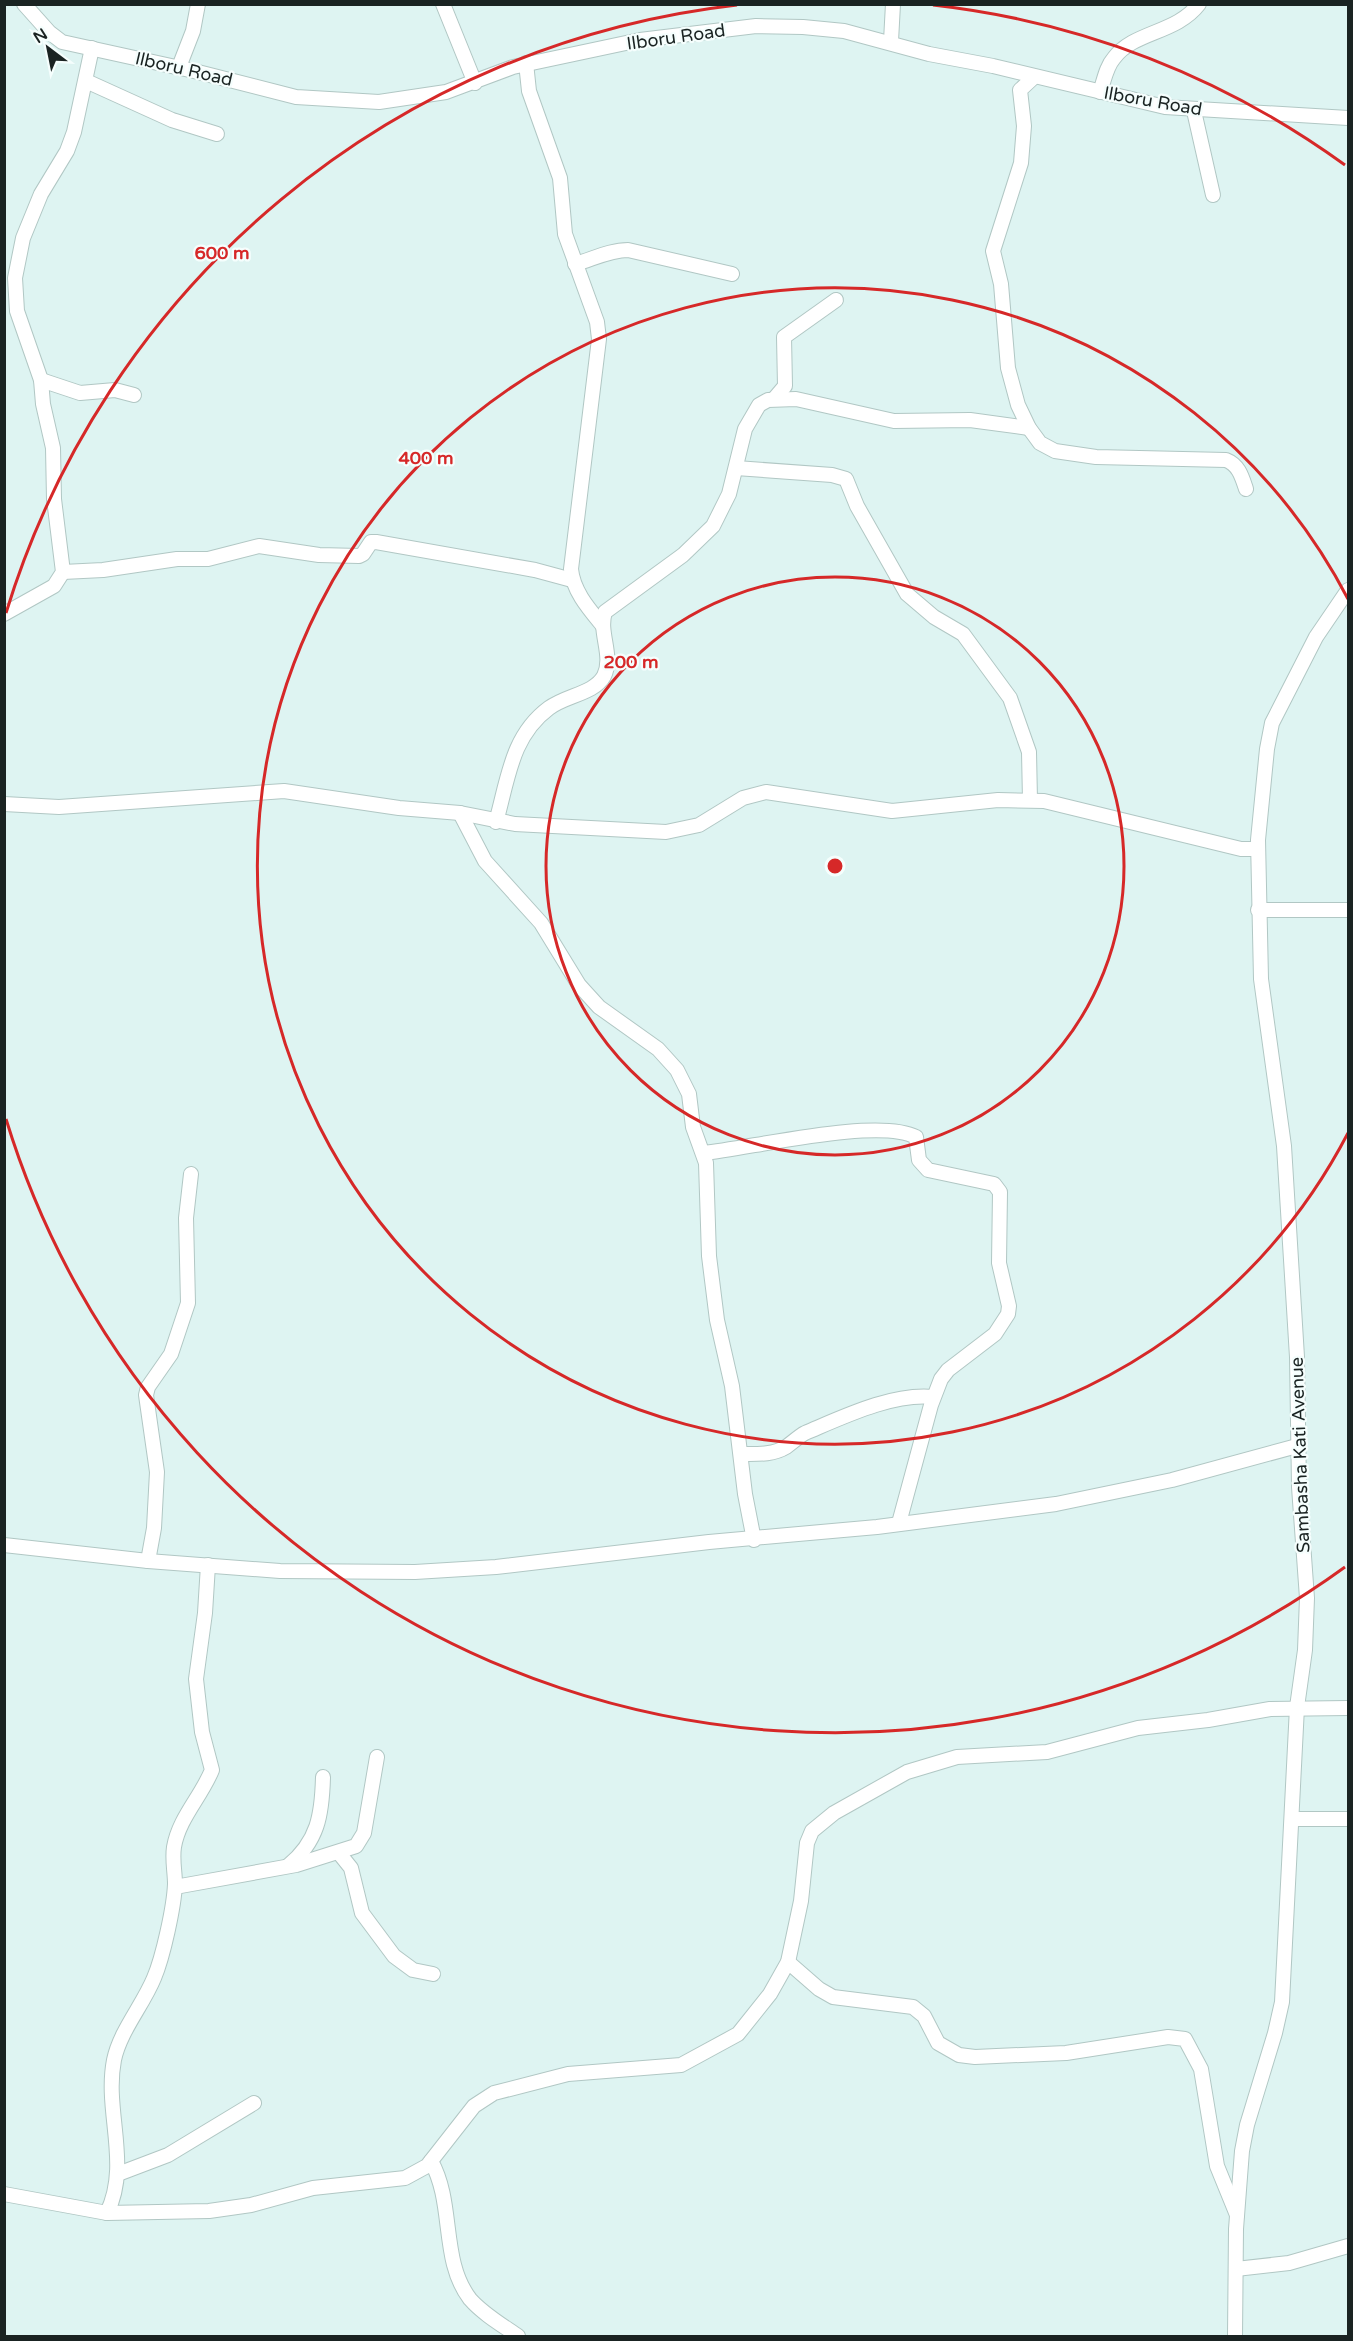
<svg xmlns="http://www.w3.org/2000/svg" width="1353" height="2341" font-family="'Varela Round',sans-serif">
<rect width="100%" height="100%" fill="#def4f2"/>
<g fill="none" stroke-linecap="round" stroke-linejoin="round">
<defs>
<g id="minor">
<polyline points="24,4 49,32 62,42 194,71 296,97 379,102 446,92 513,67 640,40 756,26 803,27 844,31 929,54 993,66 1165,107 1348,118"/>
<polyline points="443,4 475,83"/>
<polyline points="891,41 893,4"/>
<path d="M526,63L529,91L560,178L565,234L597,322L599,339L571,569C573,591 589,609 603,626"/>
<polyline points="179,67 193,31 198,4"/>
<path d="M1034,77L1020,90L1024,126L1021,163L993,251L1001,284L1008,368L1018,405L1029,428L1040,443L1055,451L1096,457L1226,460C1239,465 1242,477 1246,489"/>
<polyline points="86,81 172,120 217,134"/>
<path d="M1100,92C1104,81 1106,67 1114,58C1134,31 1176,34 1199,4"/>
<polyline points="1194,111 1213,195"/>
<path d="M575,264C593,259 610,250 628,250L732,274"/>
<polyline points="41,380 80,393 115,390 134,395"/>
<polyline points="774,399 785,386 784,337 836,300"/>
<polyline points="736,468 832,475 846,479 857,506 907,594 934,617 963,634 1010,698 1029,752 1030,800"/>
<polyline points="63,572 103,570 177,559 208,559 259,546 319,555 359,556 363,554 371,542 376,542 535,570 572,580"/>
<polyline points="4,614 54,586 63,572 54,499 53,448 43,404 41,380 17,311 15,278 23,238 41,194 67,151 74,132 92,48"/>
<polyline points="4,804 59,807 284,791 399,808 460,813 515,824 666,832 699,825 743,798 766,792 892,811 998,800 1044,801 1241,849 1258,849"/>
<polyline points="460,813 485,861 541,923 579,985 599,1007 658,1049 677,1070 689,1094 693,1127 706,1163 709,1256 717,1320 732,1386 745,1494 754,1540"/>
<path d="M496,822C508,780 511,736 549,708C566,695 594,694 604,676C614,655 598,633 605,612L683,555L713,526L729,494L745,429L759,405L768,400L796,399L894,421L970,420L1029,428"/>
<polyline points="1258,910 1348,910"/>
<path d="M704,1153C752,1148 878,1117 916,1137L919,1160L928,1170L994,1184L1000,1192L999,1263L1009,1306L1008,1314L995,1334L948,1370L941,1379L931,1405L899,1523"/>
<path d="M742,1454C757,1454 773,1455 786,1447C793,1442 798,1437 805,1433C843,1417 892,1393 933,1397"/>
<polyline points="4,1545 148,1561 280,1571 415,1572 496,1567 709,1542 877,1527 1056,1504 1172,1480 1297,1446"/>
<polyline points="148,1561 154,1528 157,1472 146,1395 148,1387 171,1354 188,1303 186,1218 191,1174"/>
<polyline points="1292,1819 1348,1819"/>
<polyline points="339,1853 351,1868 362,1913 394,1956 413,1970 433,1974"/>
<path d="M288,1866C318,1841 322,1815 323,1777"/>
<polyline points="175,1887 296,1865 356,1846 364,1833 377,1757"/>
<polyline points="788,1962 819,1989 833,1997 913,2007 924,2016 938,2043 959,2055 975,2057 1066,2053 1168,2037 1185,2039 1201,2069 1217,2166 1237,2215"/>
<path d="M431,2161C455,2204 440,2260 470,2299C483,2314 502,2325 518,2336"/>
<polyline points="118,2174 168,2155 254,2103"/>
<polyline points="4,2194 107,2213 209,2211 251,2205 313,2188 405,2178 427,2166 474,2106 494,2093 568,2074 681,2065 738,2034 770,1994 788,1962 801,1901 807,1843 812,1831 834,1813 907,1772 957,1757 1047,1752 1138,1728 1208,1720 1270,1709 1348,1708"/>
<path d="M107,2213C131,2164 104,2111 114,2060C120,2031 143,2005 154,1978C163,1957 174,1907 175,1884C175,1872 172,1860 174,1847C179,1818 201,1797 212,1770L202,1732L196,1679L205,1613L208,1565"/>
<polyline points="1236,2269 1289,2263 1348,2246"/>
<polyline points="1235,2336 1236,2229 1242,2151 1247,2125 1275,2033 1282,2002 1297,1707 1305,1650 1307,1598 1299,1487 1297,1357 1284,1146 1261,979 1258,840 1267,749 1272,723 1316,637 1348,590"/>
</g>
</defs>
<!-- minor casing -->
<use href="#minor" stroke="#b1c7c4" stroke-width="16"/>
<!-- minor -->
<use href="#minor" stroke="#fff" stroke-width="14"/>
</g>
<!-- distance rings -->
<g fill="none" stroke="#d62828" stroke-width="3">
<circle cx="835" cy="866" r="289"/>
<path d="M1348 1133A578 578 0 1 1 1348 599"/>
<path d="M1345 1567A867 867 0 0 1 6 1119M6 613A867 867 0 0 1 737 5M933 5A867 867 0 0 1 1345 165"/>
</g>
<g text-anchor="middle" stroke-width="4.5" stroke-linejoin="round" paint-order="stroke">
<!-- street labels -->
<g font-size="18" fill="#1a2322" stroke="#f5fefd">
<text transform="translate(676 37) rotate(-8)" y="6">Ilboru Road</text>
<text transform="translate(184 69) rotate(13)" y="6">Ilboru Road</text>
<text transform="translate(1153 101) rotate(10)" y="6">Ilboru Road</text>
<text transform="translate(1300 1455) rotate(-92)" y="6">Sambasha Kati Avenue</text>
</g>
</g>
<circle cx="835" cy="866" r="9" fill="#d62828" stroke="#f5fefd" stroke-width="3"/>
<g font-size="18" text-anchor="middle" font-weight="bold" fill="#d62828" stroke="#f5fefd" stroke-width="4.5" stroke-linejoin="round" paint-order="stroke">
<text x="222" y="259">600 m</text>
<text x="426" y="464">400 m</text>
<text x="631" y="668">200 m</text>
</g>
<!-- border -->
<rect width="1353" height="2341" fill="none" stroke="#1a2322" stroke-width="12"/>
<!-- north arrow -->
<g transform="translate(48 48) rotate(328)" stroke="#f5fefd" stroke-width="4.5" paint-order="stroke">
<path d="M0-4.5L10 22L0 15L-10 22Z" fill="#1a2322"/>
<text y="-9" font-size="16" font-weight="bold" text-anchor="middle" fill="#1a2322">N</text>
</g>
</svg>
